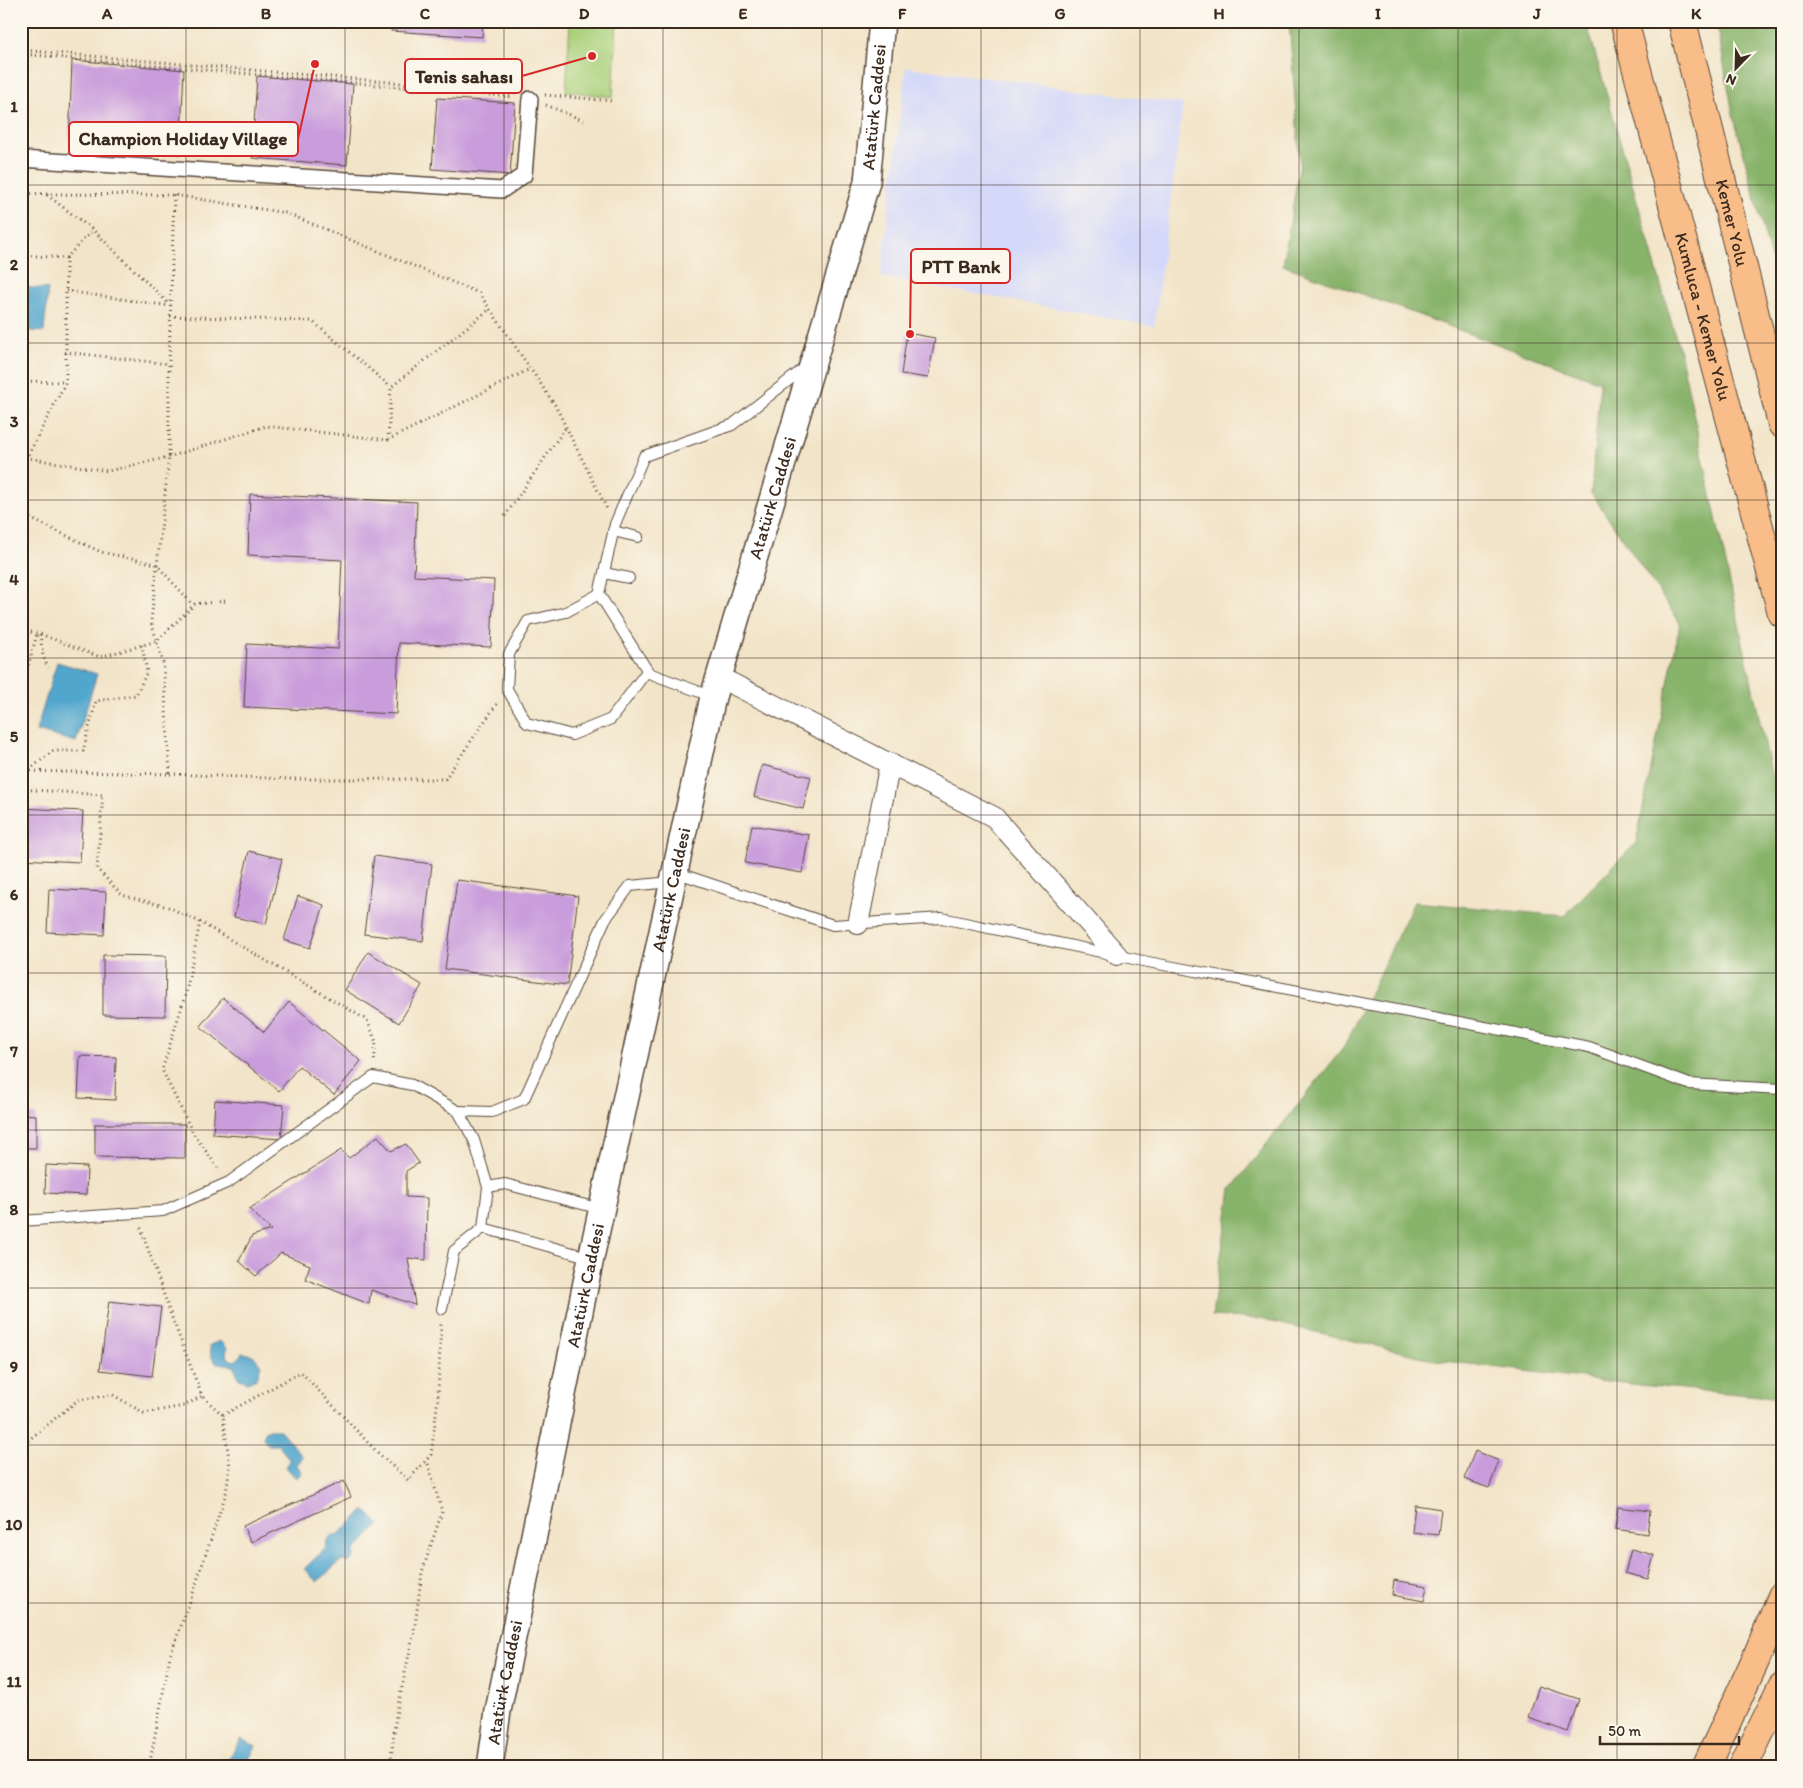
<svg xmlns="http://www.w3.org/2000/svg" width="1803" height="1788" font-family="Itim,sans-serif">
<rect width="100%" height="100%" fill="#fbf7ec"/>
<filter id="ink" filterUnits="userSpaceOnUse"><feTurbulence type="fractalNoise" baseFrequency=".02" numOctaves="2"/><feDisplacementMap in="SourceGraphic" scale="10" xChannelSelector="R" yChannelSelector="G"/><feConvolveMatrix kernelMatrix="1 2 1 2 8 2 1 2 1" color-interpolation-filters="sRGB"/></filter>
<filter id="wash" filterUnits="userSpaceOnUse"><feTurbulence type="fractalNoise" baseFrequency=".0096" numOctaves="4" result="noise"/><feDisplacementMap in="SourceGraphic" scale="20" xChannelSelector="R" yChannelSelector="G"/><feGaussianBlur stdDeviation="1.12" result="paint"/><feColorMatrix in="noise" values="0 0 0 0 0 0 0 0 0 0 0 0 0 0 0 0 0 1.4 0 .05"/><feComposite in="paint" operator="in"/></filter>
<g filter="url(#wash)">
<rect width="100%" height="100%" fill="#f2e4c8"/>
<!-- built -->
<polygon fill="#d4d8f9" points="906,67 1183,104 1154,326 881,277"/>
<!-- green -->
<polygon fill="#abd17b" stroke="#737e4c" points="570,21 617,21 613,97 566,91"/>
<!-- forest -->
<g fill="#88b36b" stroke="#626e44">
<polygon points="1289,21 1586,21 1681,356 1782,823 1782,1398 1639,1385 1436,1360 1260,1319 1212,1316 1231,1189 1344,1047 1414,902 1564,916 1636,843 1680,623 1591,493 1600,382 1283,265 1300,163"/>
<polygon points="1716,21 1782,21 1782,300 1733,114"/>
</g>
<!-- water -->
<g fill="#51a6cd" stroke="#466876">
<polygon points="21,287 48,289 44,332 21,330"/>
<polygon points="57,662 97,674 76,742 36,731"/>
<polygon points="220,1341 227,1348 226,1356 233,1361 237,1360 242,1353 253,1355 261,1365 257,1378 247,1382 238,1378 235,1367 227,1364 217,1364 211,1356 210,1345"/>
<polygon points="266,1430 280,1430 303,1457 297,1465 302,1473 296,1478 286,1467 290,1461 279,1445 268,1445 263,1438"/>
<polygon points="365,1510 380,1525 354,1551 354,1558 349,1562 342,1560 317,1582 304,1569 326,1548 327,1540 331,1536 339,1534"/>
<polygon points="241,1739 256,1746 245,1767 221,1767 222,1760 228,1760"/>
</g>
<g id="blocks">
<!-- building -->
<g fill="#c99cdb">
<polygon points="391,21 483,21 482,37 391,31"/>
<polygon points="72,60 184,70 180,154 69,146"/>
<polygon points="257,76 353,84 347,165 252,158"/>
<polygon points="437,98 515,103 510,175 432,169"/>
<polygon points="907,333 935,338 928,378 901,374"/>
<polygon points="250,494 417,502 414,576 494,580 491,647 399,643 396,714 244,707 247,644 338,649 342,560 248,555"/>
<polygon points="762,765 811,777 803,809 754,797"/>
<polygon points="21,808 83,811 80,862 21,859"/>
<polygon points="752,825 809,835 802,873 745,863"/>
<polygon points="249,851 282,859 266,924 234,917"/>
<polygon points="374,856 432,864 423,941 364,934"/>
<polygon points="457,880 578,896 567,985 445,969"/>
<polygon points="49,889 106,892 104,935 47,932"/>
<polygon points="298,896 324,905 310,948 284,940"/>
<polygon points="368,952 422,985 399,1023 345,990"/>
<polygon points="103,955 166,956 165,1016 103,1015"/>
<polygon points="223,998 264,1032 289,1002 361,1061 334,1095 299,1066 279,1091 200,1026"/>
<polygon points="80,1056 116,1057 115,1100 78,1098"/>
<polygon points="215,1100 284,1105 281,1139 213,1134"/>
<polygon points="21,1114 36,1115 36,1148 21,1148"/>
<polygon points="95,1124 185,1124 185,1158 95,1157"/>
<polygon points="378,1136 391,1151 406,1144 419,1163 406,1171 406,1197 427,1198 426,1260 408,1258 415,1305 371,1290 369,1304 305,1279 310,1265 281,1253 256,1276 239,1261 252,1236 271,1230 249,1209 341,1150 349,1158"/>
<polygon points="46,1165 87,1167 86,1195 45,1193"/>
<polygon points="109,1301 161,1307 152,1376 100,1370"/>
<polygon points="1475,1451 1499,1461 1489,1488 1464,1479"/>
<polygon points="344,1481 351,1497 251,1542 243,1526"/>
<polygon points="1415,1505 1441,1509 1438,1535 1412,1532"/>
<polygon points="1618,1507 1650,1511 1647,1534 1615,1529"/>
<polygon points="1631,1549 1654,1555 1648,1579 1625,1573"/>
<polygon points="1394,1580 1427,1586 1424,1601 1392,1595"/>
<polygon points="1539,1686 1579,1699 1568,1732 1528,1718"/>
</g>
</g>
</g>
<g filter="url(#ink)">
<use href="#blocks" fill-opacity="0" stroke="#564638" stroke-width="1"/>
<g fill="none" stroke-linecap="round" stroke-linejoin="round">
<defs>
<g id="service">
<polyline points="613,531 638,537"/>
<polyline points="604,573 629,578"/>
<polyline points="599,594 566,612 528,621 509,654 507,689 527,723 572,735 611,719 647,671"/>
<polyline points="713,697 649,673 599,594 615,524 644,456 732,425 807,366"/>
<polyline points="675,872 833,925 942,918 1143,961 1589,1047 1689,1084 1782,1089"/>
<polyline points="458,1111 492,1112 524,1099 605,920 630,886 671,882"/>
<polyline points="21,1221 163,1211 229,1182 373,1077 412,1085 458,1111 474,1140 488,1187"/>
<polyline points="591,1258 483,1228 488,1187 505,1184 601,1209"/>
<polyline points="442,1309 454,1251 483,1228"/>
</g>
<polyline id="pedestrian" points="21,159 502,190 524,175 530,99"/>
<g id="minor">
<polyline points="719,677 994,817 1117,955"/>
<polyline points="858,924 890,763"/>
</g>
<g id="tertiary">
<path id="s1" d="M490,1767L498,1711L591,1258L713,697L867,182L882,21"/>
</g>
<g id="trunk">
<path id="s2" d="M1624,21L1782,613"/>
<path id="s3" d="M1682,21L1782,424"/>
<polyline points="1706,1767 1755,1661 1782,1596"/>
<polyline points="1743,1767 1782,1687"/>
</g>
</defs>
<!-- service casing -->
<use href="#service" stroke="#564638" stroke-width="12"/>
<!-- pedestrian casing -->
<use href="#pedestrian" stroke="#564638" stroke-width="18"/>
<!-- minor casing -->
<use href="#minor" stroke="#564638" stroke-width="22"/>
<!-- tertiary casing -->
<use href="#tertiary" stroke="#564638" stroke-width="28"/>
<!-- trunk casing -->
<use href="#trunk" stroke="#564638" stroke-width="30"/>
<!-- path -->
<g stroke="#564638" stroke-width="3" stroke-dasharray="1 4" stroke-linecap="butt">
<polyline points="21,50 516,93"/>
<polyline points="21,54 514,97"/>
<polyline points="545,95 614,101"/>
<polyline points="546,105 585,121"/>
<polyline points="21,193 46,194 174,195 286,213 479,293 555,405 607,509"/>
<polyline points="47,195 93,230 170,305"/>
<polyline points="21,255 66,258 66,382 26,459"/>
<polyline points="66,258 93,230"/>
<polyline points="66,291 170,306"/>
<polyline points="170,316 312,321 391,387"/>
<polyline points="65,352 169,364"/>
<polyline points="21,381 66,382"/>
<polyline points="388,440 391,387 490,309"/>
<polyline points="21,457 108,471 169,457 266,426 388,440 530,369"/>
<polyline points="21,514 101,552 156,564 193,605"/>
<polyline points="505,516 566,427"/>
<polyline points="21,630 40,634 100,657 157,641 195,604 226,601"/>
<polyline points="40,634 43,656 48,668"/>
<polyline points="27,670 37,634"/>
<polyline points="29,770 53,751 83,751 96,701 136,695 147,672 142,645"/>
<polyline points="21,771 170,774 163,663 151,621 169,457 169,364 174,195"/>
<polyline points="170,774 290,779 445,779 498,702"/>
<polyline points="21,789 103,795 97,869 122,895 168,907 200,922 367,1020 376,1042 374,1064"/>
<polyline points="200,922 186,993 162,1070 193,1133 220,1171"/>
<polyline points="223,1415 301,1372 379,1454 408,1480 431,1455 438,1398 441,1321"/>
<polyline points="21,1448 31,1438 78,1400 113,1395 144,1413 184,1406 202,1396 171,1315 140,1226"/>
<polyline points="149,1767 170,1656 192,1596 226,1493 230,1467 223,1415 202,1396"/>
<polyline points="390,1767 396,1715 415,1626 422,1572 442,1512 427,1460"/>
</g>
<!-- service -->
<use href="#service" stroke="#fff" stroke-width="10"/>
<!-- pedestrian -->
<use href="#pedestrian" stroke="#fff" stroke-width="15"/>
<!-- minor -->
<use href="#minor" stroke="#fff" stroke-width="20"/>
<!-- tertiary -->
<use href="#tertiary" stroke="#fff" stroke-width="25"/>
<!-- trunk -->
<use href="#trunk" stroke="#f8bd89" stroke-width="28"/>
</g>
</g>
<!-- grid -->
<path fill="none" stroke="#3b2a1e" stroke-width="1" stroke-opacity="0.55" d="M186,21V1767M345,21V1767M504,21V1767M663,21V1767M822,21V1767M981,21V1767M1140,21V1767M1299,21V1767M1458,21V1767M1617,21V1767M21,185H1782M21,343H1782M21,500H1782M21,658H1782M21,815H1782M21,973H1782M21,1130H1782M21,1288H1782M21,1445H1782M21,1603H1782"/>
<g text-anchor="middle" stroke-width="4" stroke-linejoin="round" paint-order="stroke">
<!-- street labels -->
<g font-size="18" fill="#3b2a1e" stroke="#fbf7ec">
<text dy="6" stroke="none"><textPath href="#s1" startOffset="1706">Atatürk Caddesi</textPath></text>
<text dy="6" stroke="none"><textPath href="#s3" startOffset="208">Kemer Yolu</textPath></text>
<text dy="6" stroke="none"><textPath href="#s2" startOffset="306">Kumluca - Kemer Yolu</textPath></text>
<text dy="6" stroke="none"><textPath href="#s1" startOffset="1301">Atatürk Caddesi</textPath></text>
<text dy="6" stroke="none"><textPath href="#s1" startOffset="896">Atatürk Caddesi</textPath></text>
<text dy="6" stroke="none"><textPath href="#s1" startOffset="491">Atatürk Caddesi</textPath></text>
<text dy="6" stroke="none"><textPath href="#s1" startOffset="86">Atatürk Caddesi</textPath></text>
</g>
</g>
<!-- callouts -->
<path fill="none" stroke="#d62828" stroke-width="2" d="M592 56L522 76M315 64L298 139M910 334L911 266"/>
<g fill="#d62828" stroke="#fbf7ec" stroke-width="2">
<circle cx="592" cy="56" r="5"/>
<circle cx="315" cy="64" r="5"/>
<circle cx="910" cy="334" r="5"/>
</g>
<g fill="#fbf7ec" stroke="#d62828" stroke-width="2">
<rect x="405" y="59" width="117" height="34" rx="5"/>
<rect x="69" y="122" width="229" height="34" rx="5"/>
<rect x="911" y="249" width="99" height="34" rx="5"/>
</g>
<g font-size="19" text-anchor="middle" font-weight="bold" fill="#3b2a1e">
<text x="464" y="83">Tenis sahası</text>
<text x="183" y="145">Champion Holiday Village</text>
<text x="961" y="273">PTT Bank</text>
</g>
<!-- margin -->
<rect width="1803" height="1788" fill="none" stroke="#fbf7ec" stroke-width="55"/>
<!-- north arrow -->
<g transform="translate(1736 68) rotate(203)" stroke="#fbf7ec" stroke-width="4" paint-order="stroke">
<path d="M0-4L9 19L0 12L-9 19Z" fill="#3b2a1e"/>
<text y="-8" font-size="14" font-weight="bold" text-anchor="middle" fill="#3b2a1e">N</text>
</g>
<!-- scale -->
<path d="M1600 1736v8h139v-8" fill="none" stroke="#3b2a1e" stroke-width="2.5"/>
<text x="1608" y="1736" font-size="15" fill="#3b2a1e" stroke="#fbf7ec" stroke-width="4" paint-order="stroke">50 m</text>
<rect x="28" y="28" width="1748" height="1732" fill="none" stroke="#3b2a1e" stroke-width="2"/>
<g font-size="16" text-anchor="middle" font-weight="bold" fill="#3b2a1e">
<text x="107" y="19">A</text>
<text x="266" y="19">B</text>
<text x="425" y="19">C</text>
<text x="584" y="19">D</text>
<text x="743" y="19">E</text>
<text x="902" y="19">F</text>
<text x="1060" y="19">G</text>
<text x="1219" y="19">H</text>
<text x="1378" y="19">I</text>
<text x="1537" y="19">J</text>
<text x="1696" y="19">K</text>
<text x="14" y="112">1</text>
<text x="14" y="270">2</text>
<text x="14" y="427">3</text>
<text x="14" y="585">4</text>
<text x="14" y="742">5</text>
<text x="14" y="900">6</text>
<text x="14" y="1057">7</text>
<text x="14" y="1215">8</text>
<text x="14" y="1372">9</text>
<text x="14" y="1530">10</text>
<text x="14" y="1687">11</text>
</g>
</svg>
